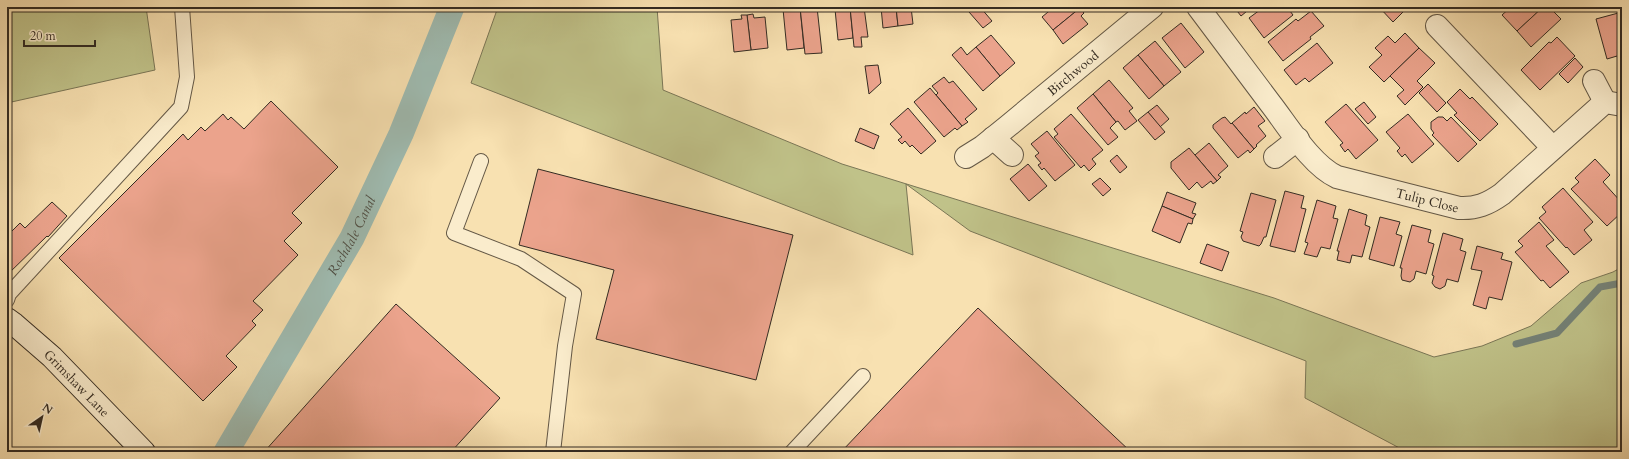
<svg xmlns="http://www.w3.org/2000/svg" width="1629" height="459" font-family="Cardo,serif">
<rect width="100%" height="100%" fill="#f8e1b1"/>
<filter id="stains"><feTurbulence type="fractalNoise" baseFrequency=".005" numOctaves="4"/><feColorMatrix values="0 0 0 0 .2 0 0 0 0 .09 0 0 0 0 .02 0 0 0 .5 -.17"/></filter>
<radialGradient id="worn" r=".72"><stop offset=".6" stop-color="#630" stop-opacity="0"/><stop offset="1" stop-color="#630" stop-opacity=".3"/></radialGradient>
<!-- green -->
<g fill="#c0c289" stroke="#7a7656">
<polygon points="7,7 146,7 155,70 7,103"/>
<polygon points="498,7 657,7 663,90 842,164 1274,298 1434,357 1482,346 1531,326 1581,283 1613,272 1622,267 1622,452 1407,452 1305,398 1306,361 970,231 906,184 913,255 471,83"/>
</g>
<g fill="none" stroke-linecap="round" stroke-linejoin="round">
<!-- stream -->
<polyline stroke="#748278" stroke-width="7" points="1516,344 1557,333 1600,287 1622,283"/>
<!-- canal -->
<path stroke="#9fbcb2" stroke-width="25" id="s1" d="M226,452L352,238L401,134L452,7"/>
</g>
<!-- building -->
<g fill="#eba38c" stroke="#332b22">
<polygon points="794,7 800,7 804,48 787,50 783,9"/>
<polygon points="800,7 817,7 822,53 805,54"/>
<polygon points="843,7 850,7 853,38 838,40 835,9"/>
<polygon points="850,7 864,7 868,37 861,37 862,47 854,47"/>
<polygon points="881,7 896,7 898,26 883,28"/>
<polygon points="896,7 911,7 913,24 898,26"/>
<polygon points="974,7 980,7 992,21 983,28 969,12"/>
<polygon points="1019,7 1027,7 1022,11"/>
<polygon points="1054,7 1079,7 1080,8 1053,30 1042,17"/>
<polygon points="1234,7 1252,7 1241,16"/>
<polygon points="1264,7 1287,7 1293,15 1264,38 1249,18"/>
<polygon points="1379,7 1408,7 1393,22"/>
<polygon points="1511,7 1543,7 1517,31 1502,15"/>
<polygon points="1543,7 1549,7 1561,19 1531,47 1517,31"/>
<polygon points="1080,8 1084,13 1081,16 1088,24 1063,44 1053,30"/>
<polygon points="1311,11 1324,26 1310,37 1311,39 1283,61 1268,42 1296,19 1298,21"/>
<polygon points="1622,12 1622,73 1617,56 1607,59 1596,19"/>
<polygon points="753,14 754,18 765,17 768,48 751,50 747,15"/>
<polygon points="741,15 747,15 751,50 734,52 731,20 742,19"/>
<polygon points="1181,23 1204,52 1185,68 1162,38"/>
<polygon points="1405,33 1419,48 1384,82 1369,67 1382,55 1375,48 1388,36 1395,43"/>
<polygon points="991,35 1015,63 1000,76 976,47"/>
<polygon points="1557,37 1575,56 1540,90 1521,70 1549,42 1551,43"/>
<polygon points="1155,41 1181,72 1164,86 1138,55"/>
<polygon points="1317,43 1333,63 1309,82 1305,78 1296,85 1284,70"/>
<polygon points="961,47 967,55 976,47 1000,76 983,91 952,55"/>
<polygon points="1419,48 1435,63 1417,81 1423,87 1405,105 1397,96 1404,90 1390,76"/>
<polygon points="1138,55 1164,86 1149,99 1123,68"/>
<polygon points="1575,58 1583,67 1568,83 1559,74"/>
<polygon points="878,65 881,83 869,94 865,66"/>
<polygon points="944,77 949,83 953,81 977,109 965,119 968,122 962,126 936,95 938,93 932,86"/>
<polygon points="1109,80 1133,108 1129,111 1137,121 1125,130 1118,121 1116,122 1093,94"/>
<polygon points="1428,84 1446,103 1437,112 1419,93"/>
<polygon points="930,88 962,126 957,130 955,128 944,137 914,102"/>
<polygon points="1460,89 1470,99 1472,97 1498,124 1480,141 1454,115 1457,113 1447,102"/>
<polygon points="1093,94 1116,122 1110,128 1118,137 1108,145 1077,108"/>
<polygon points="271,101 338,167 292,213 302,223 284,241 298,255 253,301 263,310 252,321 256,325 226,356 237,367 203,401 59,258 183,134 188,140 201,127 205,131 223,114 228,120 231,117 244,129"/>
<polygon points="1364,102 1376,117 1368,124 1355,109"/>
<polygon points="1346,104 1378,140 1356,159 1348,149 1345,152 1340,145 1343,143 1325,122"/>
<polygon points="1157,105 1169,119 1160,127 1148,112"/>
<polygon points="1254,107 1265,121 1258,126 1266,136 1256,145 1257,146 1254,149 1232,123 1245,112 1246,114"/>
<polygon points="908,108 936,141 921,154 912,145 910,147 905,141 902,144 898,140 902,137 890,124"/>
<polygon points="1148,112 1165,132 1155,140 1138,120"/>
<polygon points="1071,114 1103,150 1092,159 1096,164 1089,171 1084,165 1081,168 1054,137 1058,134 1054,129"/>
<polygon points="1408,114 1434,144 1412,163 1405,154 1402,157 1397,151 1400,148 1386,132"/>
<polygon points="1225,117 1231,124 1232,123 1254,149 1250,153 1248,150 1238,158 1213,128 1213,125 1222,118"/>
<polygon points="1438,117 1443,117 1447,121 1451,117 1477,144 1458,162 1432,135 1434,133 1431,129 1431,122"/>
<polygon points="860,128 879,136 874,149 855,141"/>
<polygon points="1047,131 1075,165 1055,181 1044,168 1042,170 1038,165 1041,163 1035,156 1039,153 1031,144"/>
<polygon points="1209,143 1228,166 1218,175 1221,177 1217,181 1195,155"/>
<polygon points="1189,148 1217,181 1213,184 1211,181 1202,188 1197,182 1189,190 1171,168 1171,162"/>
<polygon points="1117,155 1127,167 1120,173 1110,161"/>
<polygon points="1595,159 1610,175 1603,182 1622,203 1622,212 1607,226 1571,189 1579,182 1575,178"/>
<polygon points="1028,164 1047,186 1029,201 1010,179"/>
<polygon points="538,169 793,235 756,380 596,339 614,270 519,245"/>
<polygon points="1100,178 1111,189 1103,196 1092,184"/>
<polygon points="1563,188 1593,222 1584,230 1592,240 1574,255 1567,247 1566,248 1539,218 1546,212 1542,207"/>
<polygon points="1285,191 1304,196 1301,208 1306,209 1295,252 1270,246"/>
<polygon points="1167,192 1196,203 1192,213 1196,214 1193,219 1162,206"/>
<polygon points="1251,193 1276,200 1266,237 1264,237 1261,244 1259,246 1243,241 1241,237 1243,232 1240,231"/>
<polygon points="1317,200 1336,206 1333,218 1338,219 1330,249 1321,247 1317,257 1304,254 1308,243 1305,242"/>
<polygon points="52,202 67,216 48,237 47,236 7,275 7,232 9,234 20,223 25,228"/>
<polygon points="1162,206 1193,219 1192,224 1188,223 1180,243 1152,231"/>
<polygon points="1349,209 1367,215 1365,225 1370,227 1362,257 1352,255 1350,263 1337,260 1339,251 1337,251"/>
<polygon points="1380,217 1400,222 1396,234 1402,236 1394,266 1369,259"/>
<polygon points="1539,222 1554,240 1546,246 1569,272 1550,288 1543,280 1541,281 1515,252 1523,246 1518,241"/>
<polygon points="1412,225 1431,230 1428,242 1434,244 1426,274 1416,271 1414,279 1410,282 1402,280 1401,276 1402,268 1400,268"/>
<polygon points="1443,233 1463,239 1460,250 1466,252 1458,282 1447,279 1445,286 1440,289 1435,287 1432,283 1434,276 1432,275"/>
<polygon points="1207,244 1229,252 1222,271 1200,263"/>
<polygon points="1477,246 1503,253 1501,259 1512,262 1502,300 1489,297 1486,309 1473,305 1482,271 1471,269"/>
<polygon points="396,304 500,398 451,452 264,452"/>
<polygon points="978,308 1131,452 841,452"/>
</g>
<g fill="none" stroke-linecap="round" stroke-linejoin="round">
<defs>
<g id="lane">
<polyline points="481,161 454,233 521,259 574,294 565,346 553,452"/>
<polyline points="7,300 9,294 181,107 187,77 182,7"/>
<polyline points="792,452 863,376"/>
</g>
<g id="street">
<path id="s2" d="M1198,7C1222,39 1246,71 1270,103C1288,126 1311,165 1337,177L1459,208C1476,209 1488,204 1502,194L1605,102L1622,105"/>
<polyline points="1437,26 1553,148"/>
<polyline points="1594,81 1605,102"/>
<polyline points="993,138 1012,155"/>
<path id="s3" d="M966,157L982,147L1008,126L1152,7"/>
<polyline points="1275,157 1298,139"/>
</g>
<g id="secondary">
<path id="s4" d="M7,319L14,324L52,357L144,452"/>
</g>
</defs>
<!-- lane casing -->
<use href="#lane" stroke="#645846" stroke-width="16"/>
<!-- street casing -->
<use href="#street" stroke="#645846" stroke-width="24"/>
<!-- secondary casing -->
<use href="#secondary" stroke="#332b22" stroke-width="24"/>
<!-- lane -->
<use href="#lane" stroke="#faeccc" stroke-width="14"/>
<!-- street -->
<use href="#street" stroke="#faeccc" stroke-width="22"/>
<!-- secondary -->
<use href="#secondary" stroke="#faeccc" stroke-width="22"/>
</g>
<g text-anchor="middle" stroke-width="3.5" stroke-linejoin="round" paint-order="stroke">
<!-- street labels -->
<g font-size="13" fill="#332b22" stroke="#faeccc">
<text dy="5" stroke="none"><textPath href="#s3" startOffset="136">Birchwood</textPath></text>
<text dy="5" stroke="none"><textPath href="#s2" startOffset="314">Tulip Close</textPath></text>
<text dy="5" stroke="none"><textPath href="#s4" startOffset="95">Grimshaw Lane</textPath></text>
</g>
<!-- water labels -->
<g font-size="14" font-style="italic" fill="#4e4f46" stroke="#faeccc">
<text dy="5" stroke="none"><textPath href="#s1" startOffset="250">Rochdale Canal</textPath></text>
</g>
</g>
<!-- margin -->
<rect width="1629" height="459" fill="none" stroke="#f8e1b1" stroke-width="24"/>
<rect x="8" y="8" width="1613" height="443" fill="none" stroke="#332b22" stroke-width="2"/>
<rect x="12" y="12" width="1605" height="435" fill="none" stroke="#332b22"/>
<!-- north arrow -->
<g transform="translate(42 417) rotate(34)" stroke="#faeccc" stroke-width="3" paint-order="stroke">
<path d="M0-3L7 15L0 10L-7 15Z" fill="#332b22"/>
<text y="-6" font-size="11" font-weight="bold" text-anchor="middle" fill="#332b22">N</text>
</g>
<!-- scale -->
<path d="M24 40v6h71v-6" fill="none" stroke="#332b22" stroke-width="2"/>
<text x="30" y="40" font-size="12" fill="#332b22" stroke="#faeccc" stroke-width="3" paint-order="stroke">20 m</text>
<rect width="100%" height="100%" filter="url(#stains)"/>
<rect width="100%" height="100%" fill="url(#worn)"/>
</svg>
